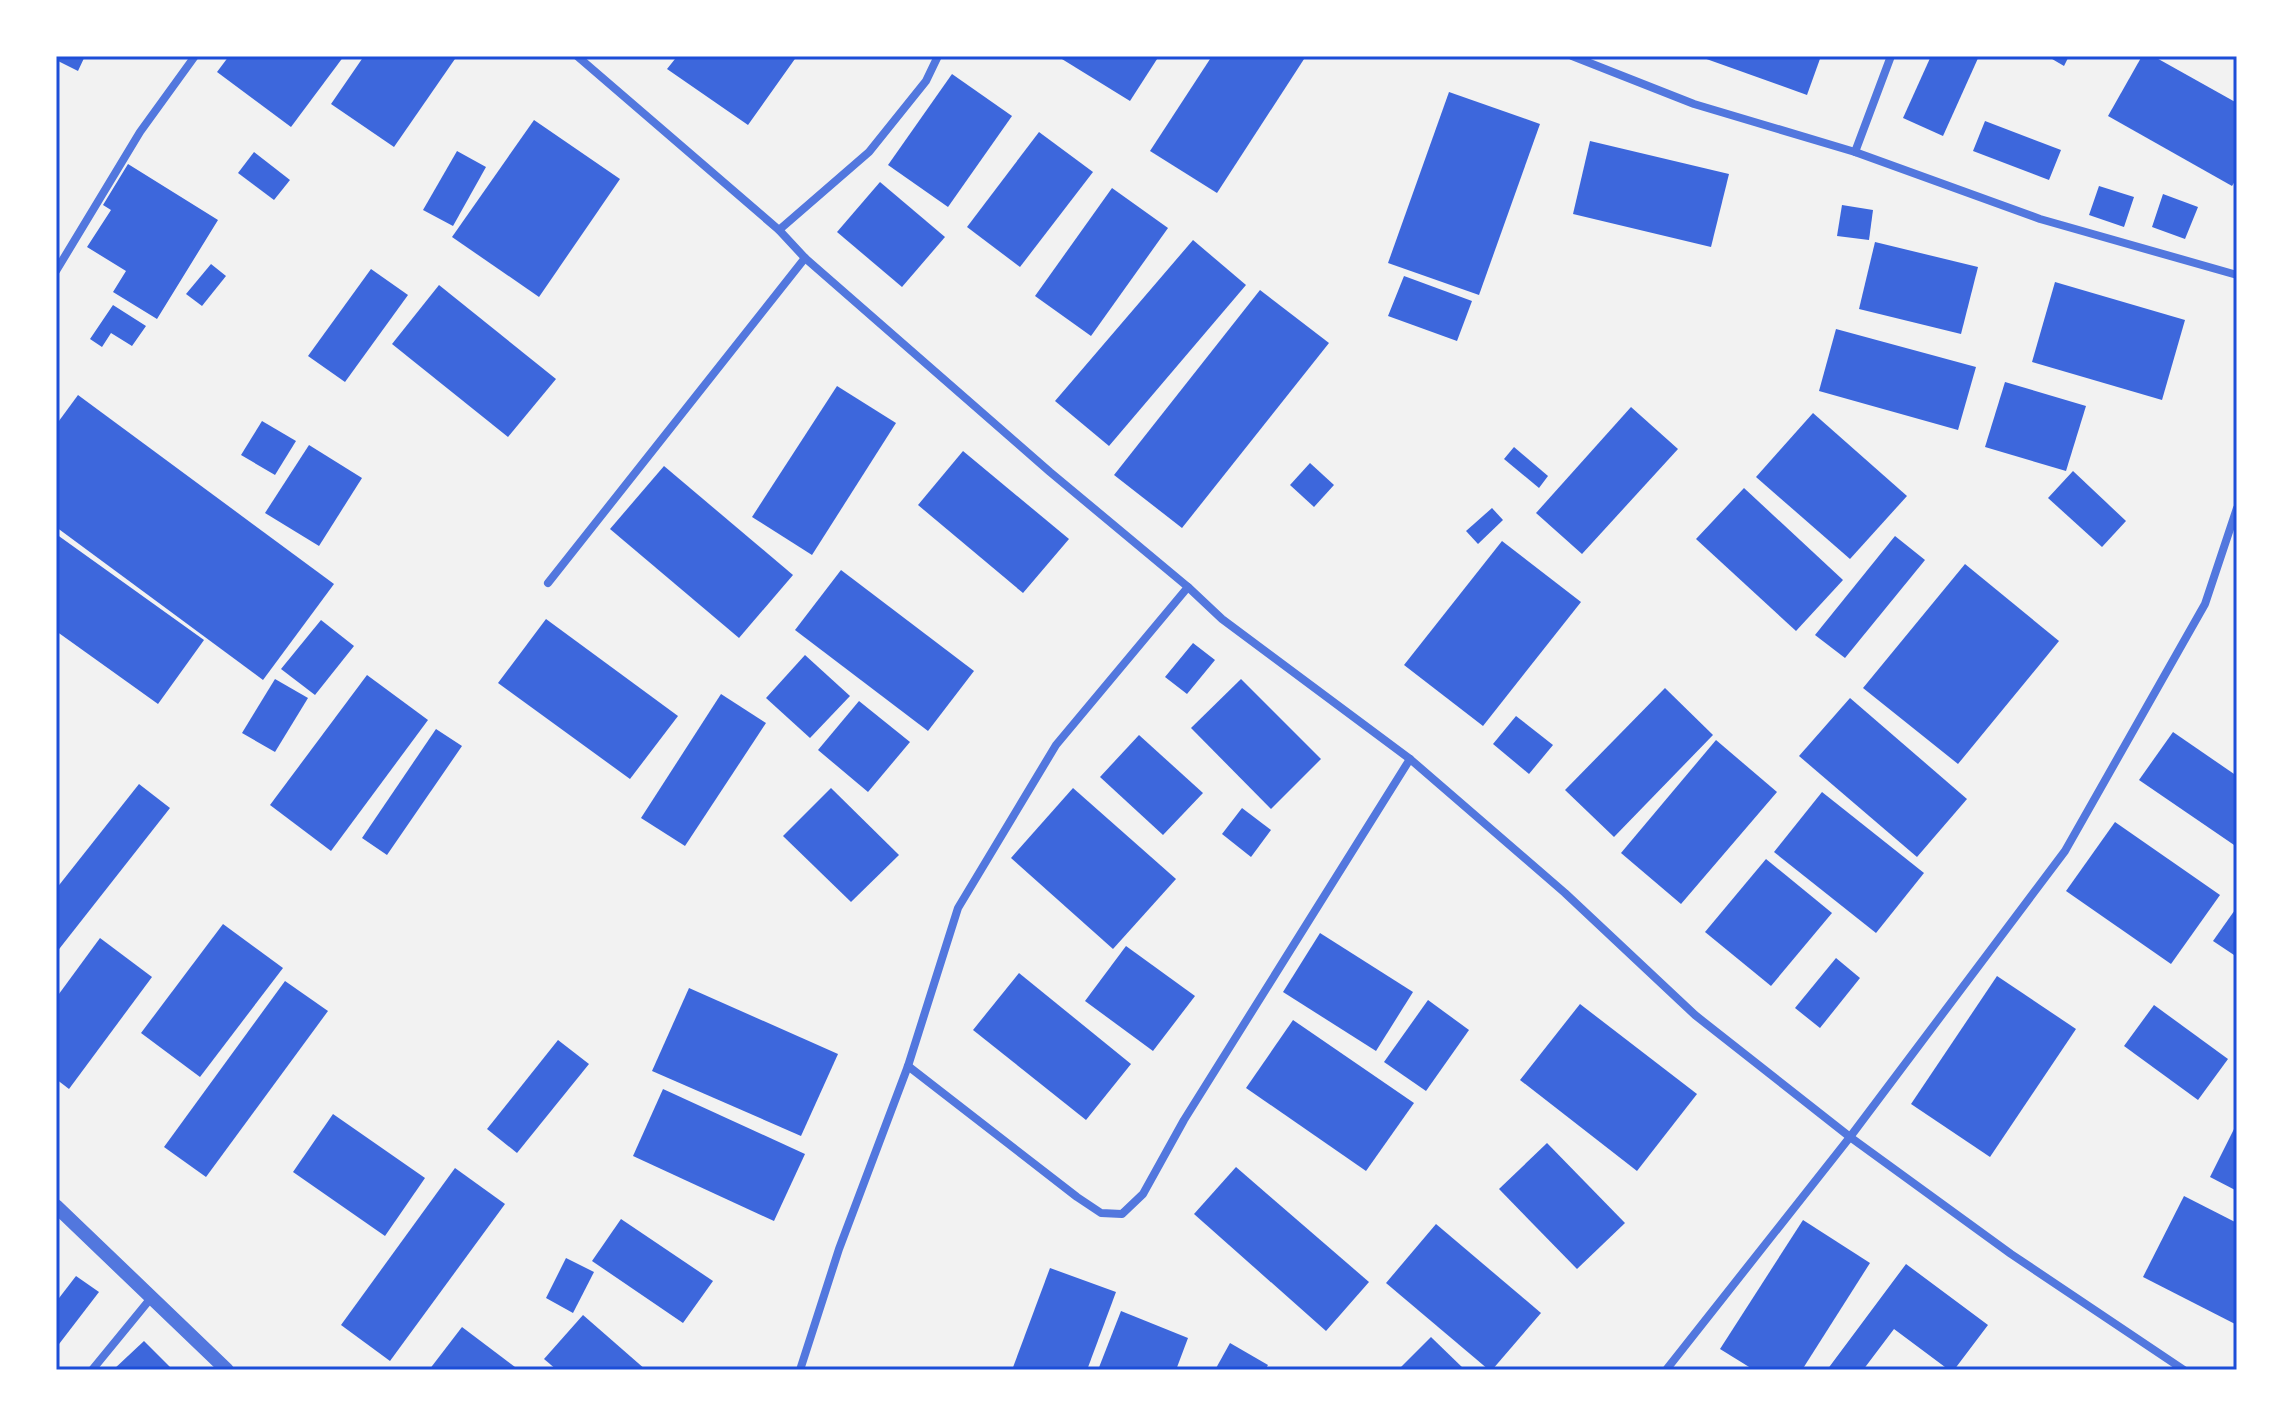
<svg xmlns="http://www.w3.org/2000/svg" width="2293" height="1426" font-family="Signika,sans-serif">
<rect width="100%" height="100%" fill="#f2f2f2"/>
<!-- building -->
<g fill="#3d67dc">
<polygon points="56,56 85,56 78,71 56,60"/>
<polygon points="229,56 344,56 291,127 217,72"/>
<polygon points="364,56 457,56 394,147 331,104"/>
<polygon points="671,56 797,56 748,125 667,69 675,59"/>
<polygon points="1057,56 1159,56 1130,101"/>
<polygon points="1212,56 1306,56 1217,193 1150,151"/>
<polygon points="1698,56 1821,56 1807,95"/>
<polygon points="1931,56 1979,56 1943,136 1903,118"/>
<polygon points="2047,56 2069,56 2064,66"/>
<polygon points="2142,56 2153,56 2237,103 2237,178 2232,186 2108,116"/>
<polygon points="952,74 1012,116 948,207 888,165"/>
<polygon points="1449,92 1540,124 1479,295 1388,263"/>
<polygon points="534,120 620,179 539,297 452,237"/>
<polygon points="1985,121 2061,150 2049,180 1973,151"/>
<polygon points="1039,132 1093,172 1020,267 967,227"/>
<polygon points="1590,141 1729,174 1711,247 1573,214"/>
<polygon points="457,151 486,167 453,226 423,210"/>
<polygon points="254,152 290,180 274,200 238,173"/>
<polygon points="128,164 218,220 157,319 113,292 126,271 87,247 111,210 103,205"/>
<polygon points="880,182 945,237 902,287 837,232"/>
<polygon points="2099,186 2134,197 2124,227 2089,215"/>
<polygon points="1112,188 1168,228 1091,336 1035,296"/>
<polygon points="2163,194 2198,207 2185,239 2152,227"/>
<polygon points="1842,205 1873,210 1869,240 1837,236"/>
<polygon points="1193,240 1246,285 1109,446 1055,401"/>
<polygon points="1875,242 1978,267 1961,334 1859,309"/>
<polygon points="211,264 226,276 202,306 186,294"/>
<polygon points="371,269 408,295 345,382 308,356"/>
<polygon points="1404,276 1472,301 1457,341 1388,316"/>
<polygon points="2055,282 2185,320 2162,400 2032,362"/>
<polygon points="439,285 556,379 508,437 392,344"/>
<polygon points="1260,290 1329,343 1182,528 1114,475"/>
<polygon points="113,305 146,326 132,346 111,333 102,347 90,339"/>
<polygon points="1836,329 1976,367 1958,430 1819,391"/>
<polygon points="2005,382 2086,406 2066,471 1985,447"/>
<polygon points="837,386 896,423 812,555 752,517"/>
<polygon points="78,395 334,584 263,680 56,527 56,425"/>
<polygon points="1631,407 1678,449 1582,554 1536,513"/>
<polygon points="1813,413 1907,496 1850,559 1756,477"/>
<polygon points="262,421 296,441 275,475 241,455"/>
<polygon points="309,445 362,478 319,546 265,513"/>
<polygon points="1514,447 1548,476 1539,488 1504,459"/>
<polygon points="963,451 1069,539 1023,593 918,505"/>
<polygon points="1310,463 1334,485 1314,507 1290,485"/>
<polygon points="664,466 793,575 739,638 610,529"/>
<polygon points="2073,471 2126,521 2102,547 2048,498"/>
<polygon points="1744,488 1843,580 1796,631 1696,539"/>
<polygon points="1492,508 1503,520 1478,544 1466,531"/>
<polygon points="56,534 204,640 158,704 56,631"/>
<polygon points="1895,536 1925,560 1845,658 1815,635"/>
<polygon points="1502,541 1581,602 1483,726 1404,665"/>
<polygon points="1965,564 2059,641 1958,764 1863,688"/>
<polygon points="841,570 974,671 928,731 795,630"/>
<polygon points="546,619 678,716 630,779 498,683"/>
<polygon points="321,620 354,646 315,695 281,669"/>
<polygon points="1193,643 1215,660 1187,694 1165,677"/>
<polygon points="805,655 850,696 810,738 766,698"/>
<polygon points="367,675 428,720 331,851 270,805"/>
<polygon points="275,679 308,698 275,752 242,733"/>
<polygon points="1241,679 1321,759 1271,809 1191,728"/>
<polygon points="1665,688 1713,735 1614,837 1565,790"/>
<polygon points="721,694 766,723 685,846 641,818"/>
<polygon points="1850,698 1967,799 1917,857 1799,756"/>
<polygon points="859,701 910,742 868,792 818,750"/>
<polygon points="1516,716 1553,745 1529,774 1493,744"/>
<polygon points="436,729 462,746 387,855 362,838"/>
<polygon points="2173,732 2237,776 2237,847 2139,780"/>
<polygon points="1139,735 1203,793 1163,835 1100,777"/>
<polygon points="1716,740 1777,792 1681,904 1621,853"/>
<polygon points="139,784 170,808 56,953 56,889"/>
<polygon points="831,788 899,855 851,902 783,836"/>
<polygon points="1073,788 1176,879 1113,949 1011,858"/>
<polygon points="1822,792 1924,873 1876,933 1774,852"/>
<polygon points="1242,808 1271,830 1251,857 1222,834"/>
<polygon points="2115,822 2220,895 2171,964 2066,891"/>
<polygon points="1766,859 1832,913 1771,986 1705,932"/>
<polygon points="2237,907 2237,957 2213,941"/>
<polygon points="223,924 283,968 200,1077 141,1033"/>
<polygon points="1320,933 1413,992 1376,1051 1283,992"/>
<polygon points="100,938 152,977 69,1089 56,1079 56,998"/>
<polygon points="1126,946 1195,996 1153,1051 1085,1001"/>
<polygon points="1836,958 1860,978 1820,1028 1795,1008"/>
<polygon points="1019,973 1131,1064 1086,1120 973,1030"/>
<polygon points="1997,976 2076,1029 1990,1157 1911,1104"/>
<polygon points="285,981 328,1011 206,1177 164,1147"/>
<polygon points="689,988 838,1054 801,1136 652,1071"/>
<polygon points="1428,1000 1469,1030 1426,1091 1384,1062"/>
<polygon points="1580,1004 1697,1094 1637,1171 1520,1080"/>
<polygon points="2154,1005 2228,1059 2198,1100 2124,1046"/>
<polygon points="1293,1020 1414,1103 1366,1171 1246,1088"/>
<polygon points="558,1040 589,1064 517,1153 487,1129"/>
<polygon points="663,1089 805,1154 774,1221 633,1156"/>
<polygon points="333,1114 425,1178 385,1236 293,1172"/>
<polygon points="2237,1123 2237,1191 2210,1177"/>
<polygon points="1547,1143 1625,1223 1577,1269 1499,1189"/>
<polygon points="1236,1167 1369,1282 1326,1331 1194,1214"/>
<polygon points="455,1168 505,1204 390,1361 341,1325"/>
<polygon points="2184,1196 2237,1223 2237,1325 2143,1277"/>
<polygon points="621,1219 713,1281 683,1323 592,1261"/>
<polygon points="1803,1220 1870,1263 1802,1370 1754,1370 1720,1349"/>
<polygon points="1436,1224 1541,1313 1492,1370 1489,1370 1386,1283"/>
<polygon points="566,1258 594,1272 573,1313 546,1298"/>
<polygon points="1906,1264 1988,1325 1954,1370 1949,1370 1894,1329 1863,1370 1827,1370"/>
<polygon points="1050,1268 1116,1292 1087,1370 1012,1370"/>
<polygon points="76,1276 99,1292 56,1348 56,1302"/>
<polygon points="1121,1311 1188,1338 1176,1370 1098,1370"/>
<polygon points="583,1315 646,1370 557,1370 544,1359"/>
<polygon points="462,1327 519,1370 429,1370"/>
<polygon points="1431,1337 1465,1370 1398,1370"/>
<polygon points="144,1341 173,1370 113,1370"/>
<polygon points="1230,1343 1268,1365 1265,1370 1215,1370"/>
</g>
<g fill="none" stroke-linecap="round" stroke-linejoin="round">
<!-- minor -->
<g stroke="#5277de" stroke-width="8">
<polyline points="577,56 779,230 805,258 1050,472 1188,587 1222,619 1410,759 1565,893 1695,1015 1850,1137 2011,1254 2184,1370"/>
<polyline points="1572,56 1694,104 1855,152 2040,219 2237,275"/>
<polyline points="1855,152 1891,56"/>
<polyline points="779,230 869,152 926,81 938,56"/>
<polyline points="56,271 140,132 195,56"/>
<polyline points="548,583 805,258"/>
<polyline points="908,1066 1077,1197 1101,1213 1122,1214 1143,1194 1184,1120 1410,759"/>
<polyline points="92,1370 151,1298"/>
<polyline points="800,1370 839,1249 908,1066 958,908 1056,745 1188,587"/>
<polyline points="1666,1370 1850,1137 2065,851 2205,604 2237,508"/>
</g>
<!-- tertiary -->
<polyline stroke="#5277de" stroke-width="14" points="56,1206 227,1370"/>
</g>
<!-- border -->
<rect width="2293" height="1426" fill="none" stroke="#ffffff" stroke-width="116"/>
<rect x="58" y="58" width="2177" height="1310" fill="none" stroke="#1d4ed8" stroke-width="3"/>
</svg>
